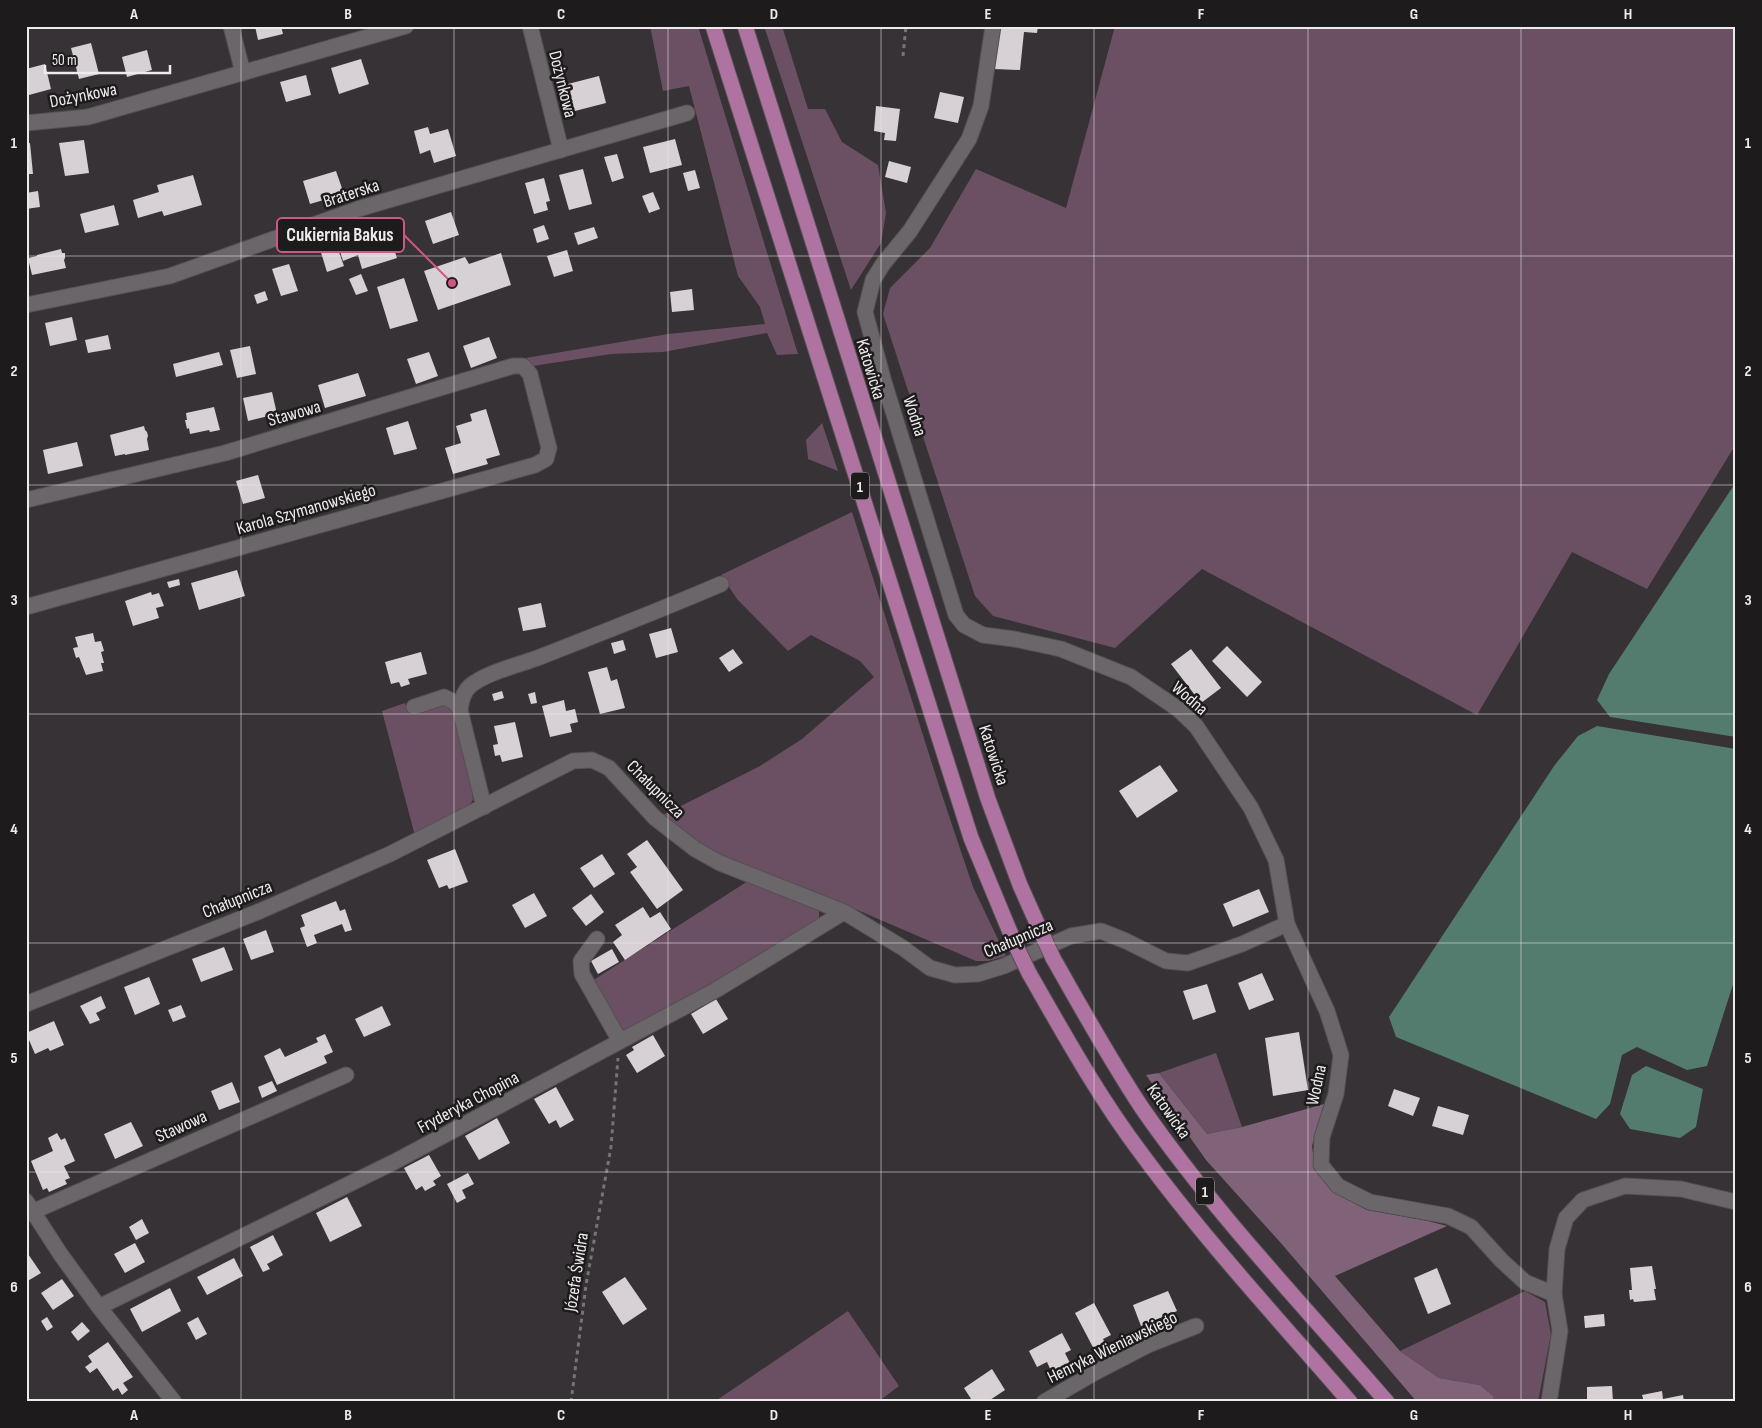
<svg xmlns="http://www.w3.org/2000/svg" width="1762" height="1428" font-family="'Sofia Sans Condensed',sans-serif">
<rect width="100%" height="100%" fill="#363235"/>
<!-- green -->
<g fill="#6a5062">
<polygon points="650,26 698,26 798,354 777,355 767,333 663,352 611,354 533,366 520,359 668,334 765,324 760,307 738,276 689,86 663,91"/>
<polygon points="764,26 782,26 808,109 825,109 842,142 878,165 886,213 881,243 851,290"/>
<polygon points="1115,26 1736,26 1736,444 1647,589 1572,552 1477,715 1202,569 1115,648 993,616 975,596 883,314 890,288 930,248 976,169 1066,208"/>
<polygon points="822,423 838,471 808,459 806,440"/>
<polygon points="852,512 942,795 973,887 1006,956 988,961 976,961 848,906 725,859 701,846 663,815 760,766 802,739 874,677 860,661 811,635 788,651 737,599 721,575"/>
<polygon points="405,703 409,712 447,704 456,713 471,779 473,800 465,811 415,836 382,711"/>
<polygon points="748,881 819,908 819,921 695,996 681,1000 663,1013 622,1032 592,981"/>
<polygon points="1216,1053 1242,1127 1207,1134 1159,1073"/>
<polygon points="1525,1291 1545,1302 1551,1334 1538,1402 1493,1402 1493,1396 1480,1385 1439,1378 1400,1351"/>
<polygon points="848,1311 899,1386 878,1402 714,1402"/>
</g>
<!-- forest -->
<polygon fill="#806378" points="1159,1073 1207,1134 1242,1127 1324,1104 1312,1146 1315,1168 1335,1193 1367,1210 1428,1221 1447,1226 1335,1276 1400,1351 1439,1378 1480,1385 1493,1396 1493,1402 1417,1402 1280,1242 1206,1160 1146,1075"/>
<!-- water -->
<g fill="#537b6e">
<polygon points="1736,482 1736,737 1610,717 1597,700 1609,674"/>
<polygon points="1597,726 1736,749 1736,975 1707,1066 1687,1070 1637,1047 1622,1055 1610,1104 1596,1119 1396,1037 1389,1017 1554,766 1578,736"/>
<polygon points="1646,1066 1703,1089 1696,1127 1680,1138 1630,1129 1620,1114 1632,1075"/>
</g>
<!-- building -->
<g fill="#d7d1d5">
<polygon points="255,26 281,26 283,34 258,40"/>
<polygon points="999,26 1038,26 1037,33 1024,32 1020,70 994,69"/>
<polygon points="91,43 99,74 79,79 71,48"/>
<polygon points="147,50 152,70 127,77 122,57"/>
<polygon points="361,59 369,84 339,94 331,68"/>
<polygon points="45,64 51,89 29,95 26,86 26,69"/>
<polygon points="306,75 311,95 286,102 280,82"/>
<polygon points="599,76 606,103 571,112 564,85"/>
<polygon points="940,92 964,97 958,123 934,118"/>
<polygon points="876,106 900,109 896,141 884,140 885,133 874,131"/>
<polygon points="428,127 430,134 448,129 456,156 434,163 430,150 420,154 414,131"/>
<polygon points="675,139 682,165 650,173 643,147"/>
<polygon points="84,140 89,173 65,176 59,143"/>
<polygon points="30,143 33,174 26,174 26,144"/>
<polygon points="617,154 624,178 612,182 604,157"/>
<polygon points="889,161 911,167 907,183 885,177"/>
<polygon points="583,169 592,204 569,210 559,175"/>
<polygon points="695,170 700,188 688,191 683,173"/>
<polygon points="336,171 344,194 310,204 303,181"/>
<polygon points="193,175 202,205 164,216 162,211 138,218 133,200 159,192 157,185"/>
<polygon points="544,178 550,201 546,202 548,210 534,214 525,183"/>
<polygon points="38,191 40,207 26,209 26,193"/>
<polygon points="653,192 660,209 649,213 642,196"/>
<polygon points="114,205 119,225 85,233 80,214"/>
<polygon points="451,212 459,235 433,244 425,221"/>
<polygon points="544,225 549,239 537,243 533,229"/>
<polygon points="594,227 598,238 578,245 574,233"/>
<polygon points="388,231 397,258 362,269 358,255 343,261 339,248"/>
<polygon points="335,241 344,266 327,272 319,246"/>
<polygon points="61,249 62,253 65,253 65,258 64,260 66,268 32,275 28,258 37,256 37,255"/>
<polygon points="567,250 573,271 554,277 547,256"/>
<polygon points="501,253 511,285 438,310 424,271 465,257 469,264"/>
<polygon points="289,264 298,291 281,296 272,269"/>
<polygon points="361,274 368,291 356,295 349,279"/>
<polygon points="404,278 418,321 390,329 377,287"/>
<polygon points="692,289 694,310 672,312 670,292"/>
<polygon points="265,291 268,300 257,304 254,295"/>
<polygon points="72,317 77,340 50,346 45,323"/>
<polygon points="108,335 111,349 88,353 85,340"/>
<polygon points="489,337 497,358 471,368 463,346"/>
<polygon points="250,346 256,374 237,378 230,350"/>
<polygon points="219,352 223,365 176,377 173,364"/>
<polygon points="429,352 438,376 416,384 407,359"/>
<polygon points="358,373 366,396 325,408 318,385"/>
<polygon points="272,392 277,414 248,421 243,398"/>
<polygon points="214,407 220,430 210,432 209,430 190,434 189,428 187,429 185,420 187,420 186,413"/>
<polygon points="486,409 500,455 486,459 488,464 453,474 445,448 461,443 456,426 472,421 470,414"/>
<polygon points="408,421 417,449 394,455 386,428"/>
<polygon points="144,426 145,430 147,432 148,436 147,439 149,450 125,455 125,454 115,456 110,435"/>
<polygon points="77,442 83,466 48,474 43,450"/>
<polygon points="258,475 265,498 243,504 236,481"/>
<polygon points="237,570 245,596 199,610 191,583"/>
<polygon points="179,579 180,585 169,588 167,582"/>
<polygon points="151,592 152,595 159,593 164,606 156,608 159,618 133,626 125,601"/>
<polygon points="541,603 546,627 523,631 518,608"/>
<polygon points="671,628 678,652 656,658 649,634"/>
<polygon points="93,633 95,642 101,641 104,651 101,652 104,663 101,663 103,671 86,675 79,657 76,658 73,648 78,647 75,637"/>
<polygon points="623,640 626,650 614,654 611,643"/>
<polygon points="1227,646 1262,682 1247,697 1212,661"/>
<polygon points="733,649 743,663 729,672 719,658"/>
<polygon points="1191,649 1221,688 1201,703 1171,664"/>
<polygon points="421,652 427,674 408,679 410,684 401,687 399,682 391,684 385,662"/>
<polygon points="607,667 611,681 617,679 625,708 600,714 588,672"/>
<polygon points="502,691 504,698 494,701 492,694"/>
<polygon points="535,692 537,703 531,704 528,694"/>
<polygon points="564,700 566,711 575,709 578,722 570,724 572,732 550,737 542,706"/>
<polygon points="515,722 523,757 502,762 500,755 495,756 493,745 498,744 494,726"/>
<polygon points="1160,765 1178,791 1137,818 1119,791"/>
<polygon points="647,840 683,890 657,909 630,872 637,867 627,854"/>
<polygon points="455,849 468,882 449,889 447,885 439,888 427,860"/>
<polygon points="602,854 615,874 594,888 580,868"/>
<polygon points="1259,889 1269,912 1233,927 1223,904"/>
<polygon points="534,893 547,916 525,928 512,905"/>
<polygon points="591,894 604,912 586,926 572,908"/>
<polygon points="336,901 340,911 345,909 352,930 345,932 342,924 314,935 317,943 307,947 300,928 305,926 301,915"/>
<polygon points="643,907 650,918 660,912 671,929 625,960 613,942 622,935 615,925"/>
<polygon points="266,930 274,952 251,960 243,939"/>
<polygon points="224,947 233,970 201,982 192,959"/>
<polygon points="612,949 619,962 598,974 591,961"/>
<polygon points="1262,973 1274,1000 1249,1010 1238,983"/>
<polygon points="149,977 160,1004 135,1015 124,987"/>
<polygon points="1207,984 1216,1012 1193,1020 1183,991"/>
<polygon points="101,996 106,1008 96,1013 100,1020 90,1024 80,1006"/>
<polygon points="716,999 728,1019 703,1034 691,1014"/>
<polygon points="181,1005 186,1017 173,1022 168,1010"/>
<polygon points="382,1006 391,1025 364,1037 355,1019"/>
<polygon points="54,1021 64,1045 50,1051 48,1048 35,1054 26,1033"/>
<polygon points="1299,1032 1308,1090 1273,1096 1265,1038"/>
<polygon points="325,1034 333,1052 324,1056 327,1063 277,1085 264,1056 280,1048 285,1057 318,1042 316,1038"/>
<polygon points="653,1035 665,1056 637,1073 626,1055 634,1050 632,1047"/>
<polygon points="272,1081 277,1091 262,1098 258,1087"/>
<polygon points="232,1082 240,1102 219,1110 211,1091"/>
<polygon points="556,1087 574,1120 560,1128 556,1120 549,1124 534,1099"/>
<polygon points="1394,1089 1420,1098 1413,1116 1388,1106"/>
<polygon points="1438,1106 1469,1115 1463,1135 1432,1126"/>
<polygon points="497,1118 510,1143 479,1160 465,1136"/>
<polygon points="131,1122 143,1146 115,1159 104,1134"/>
<polygon points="57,1133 61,1140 65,1138 75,1161 64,1166 70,1178 65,1180 67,1184 49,1192 47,1188 43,1190 31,1161 53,1151 48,1138"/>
<polygon points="429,1155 441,1176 433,1181 436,1185 425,1191 422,1186 416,1190 404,1168"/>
<polygon points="468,1173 474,1184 462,1190 466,1198 457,1203 447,1184"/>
<polygon points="347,1197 362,1226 330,1242 316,1213"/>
<polygon points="142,1219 149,1233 136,1240 129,1227"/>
<polygon points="273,1235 283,1255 267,1264 270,1269 263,1272 250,1247"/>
<polygon points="135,1243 145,1262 125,1273 114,1254"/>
<polygon points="26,1251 41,1273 26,1282"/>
<polygon points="234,1258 243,1276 207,1295 197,1277"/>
<polygon points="1652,1266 1656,1289 1654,1289 1656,1300 1634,1302 1633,1299 1630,1300 1629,1290 1632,1290 1630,1268"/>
<polygon points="1437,1268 1451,1304 1428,1314 1414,1278"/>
<polygon points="625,1277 647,1309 623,1325 602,1292"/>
<polygon points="62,1279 74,1296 53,1310 41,1293"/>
<polygon points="170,1288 181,1311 142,1332 130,1309"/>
<polygon points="1168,1291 1177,1311 1141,1326 1133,1305"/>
<polygon points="1094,1303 1111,1335 1103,1339 1107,1347 1096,1353 1075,1313"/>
<polygon points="1604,1314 1605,1326 1585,1328 1584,1316"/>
<polygon points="47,1317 53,1327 47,1331 41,1321"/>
<polygon points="198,1317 207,1334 196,1340 187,1323"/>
<polygon points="82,1322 90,1331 78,1341 71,1332"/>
<polygon points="1062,1333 1071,1350 1065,1353 1070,1363 1052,1373 1047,1362 1037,1367 1029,1351"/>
<polygon points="108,1342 133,1377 123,1383 128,1390 122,1395 118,1388 113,1391 97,1368 90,1373 85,1367 92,1362 88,1356"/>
<polygon points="992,1369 1005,1390 987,1402 973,1402 964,1388"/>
<polygon points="1612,1386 1613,1402 1587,1402 1587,1387"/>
<polygon points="1662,1391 1663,1399 1683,1395 1684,1402 1644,1402 1642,1395"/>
</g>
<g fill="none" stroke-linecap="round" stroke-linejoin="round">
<defs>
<g id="minor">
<polyline points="231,26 243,73"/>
<polyline points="530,26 561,150"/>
<polyline points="993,26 981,106 969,139 910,231 883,264 873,280 865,312 884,382 956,615 964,625 983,635 1014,639 1061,649 1131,677 1178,709 1196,726 1251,808 1276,860 1287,924 1327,1011 1341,1055 1336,1094 1322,1137 1321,1165 1338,1186 1370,1202 1448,1216 1471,1227 1502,1261 1525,1282 1554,1294"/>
<polyline points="26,123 88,117 406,26"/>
<polyline points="26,305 170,276 358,209 687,113"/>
<polyline points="26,500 225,453 513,366 523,366 530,374 549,448 546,459 535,465 26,607"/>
<polyline points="414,707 444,697 456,703 460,710"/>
<path d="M484,807L460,710C461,702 463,692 470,686C487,672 519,665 540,657C601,633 661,610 721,584"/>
<polyline points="597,939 581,961 582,974 620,1041"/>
<polyline points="26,1004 260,911 390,854 573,761 592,760 609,768 655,818 695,849 720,863 844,912 903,948 930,968 955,975 978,974 1004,966 1071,936 1101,931 1126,941 1166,961 1188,963 1242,944 1287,924"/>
<polyline points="26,1201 61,1255 99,1307 174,1402"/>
<polyline points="32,1212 346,1075"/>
<polyline points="99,1307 394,1162 716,990 844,912"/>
<polyline points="1044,1402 1096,1372 1148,1345 1196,1326"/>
<polyline points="1549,1402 1560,1331 1554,1294 1557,1249 1566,1218 1583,1200 1625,1186 1681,1189 1736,1202"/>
</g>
<g id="major">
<polyline points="713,26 971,838 1015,944"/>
<polyline points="745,26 988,799 1020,885 1041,932"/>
<path d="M1053,958C1082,1009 1110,1060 1142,1108C1214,1212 1304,1306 1387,1402"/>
<path d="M1029,973C1064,1034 1098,1096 1141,1153C1205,1240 1279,1320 1350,1402"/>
</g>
</defs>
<!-- minor casing -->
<use href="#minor" stroke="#545053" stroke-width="17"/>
<!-- major casing -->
<use href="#major" stroke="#545053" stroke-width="17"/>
<!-- path -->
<g stroke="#777376" stroke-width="3" stroke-dasharray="4 4" stroke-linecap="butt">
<polyline points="903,56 906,26"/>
<polyline points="571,1402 586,1285 611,1147 618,1058"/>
</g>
<!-- minor -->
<use href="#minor" stroke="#6b6669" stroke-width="15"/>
<!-- major -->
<use href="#major" stroke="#ae73a0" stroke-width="15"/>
<defs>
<g id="major-bridge">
<polyline points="1041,932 1053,958"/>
<polyline points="1015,944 1029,973"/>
</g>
</defs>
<!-- major-bridge casing -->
<use href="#major-bridge" stroke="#545053" stroke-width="17" stroke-linecap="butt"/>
<!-- major-bridge -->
<use href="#major-bridge" stroke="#ae73a0" stroke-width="15"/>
</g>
<!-- grid -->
<path fill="none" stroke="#eeebed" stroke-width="1" stroke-opacity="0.55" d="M241,26V1402M454,26V1402M668,26V1402M881,26V1402M1094,26V1402M1308,26V1402M1521,26V1402M26,256H1736M26,485H1736M26,714H1736M26,943H1736M26,1172H1736"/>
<g text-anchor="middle" stroke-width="5" stroke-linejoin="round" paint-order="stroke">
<!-- shield labels -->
<g fill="#1d1b1c" stroke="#afadae" stroke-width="1">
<rect x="851" y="472.5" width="18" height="27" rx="4"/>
<rect x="1196" y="1177.5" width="18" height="27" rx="4"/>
</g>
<g font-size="16" font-weight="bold" fill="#eeebed">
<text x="860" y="492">1</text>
<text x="1205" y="1197">1</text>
</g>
<!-- street labels -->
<g font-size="18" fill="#eeebed" stroke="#1d1b1c">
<text transform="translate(563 84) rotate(76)" y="6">Dożynkowa</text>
<text transform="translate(83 95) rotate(-11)" y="6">Dożynkowa</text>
<text transform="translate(351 193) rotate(-18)" y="6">Braterska</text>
<text transform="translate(871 369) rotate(73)" y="6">Katowicka</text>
<text transform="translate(294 413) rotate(-16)" y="6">Stawowa</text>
<text transform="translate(915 416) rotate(72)" y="6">Wodna</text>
<text transform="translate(306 509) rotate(-16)" y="6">Karola Szymanowskiego</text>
<text transform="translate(1190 698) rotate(41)" y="6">Wodna</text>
<text transform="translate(994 755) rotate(72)" y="6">Katowicka</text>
<text transform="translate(656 789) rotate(45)" y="6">Chałupnicza</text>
<text transform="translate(237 899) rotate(-22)" y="6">Chałupnicza</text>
<text transform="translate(1018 938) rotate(-23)" y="6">Chałupnicza</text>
<text transform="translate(1316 1085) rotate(-78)" y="6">Wodna</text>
<text transform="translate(468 1102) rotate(-28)" y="6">Fryderyka Chopina</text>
<text transform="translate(1169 1111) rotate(55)" y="6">Katowicka</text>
<text transform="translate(181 1126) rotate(-24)" y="6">Stawowa</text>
<text transform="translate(576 1272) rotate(-81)" y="6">Józefa Świdra</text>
<text transform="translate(1112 1347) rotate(-26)" y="6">Henryka Wieniawskiego</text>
</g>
</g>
<!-- callouts -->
<path fill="none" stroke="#cf5787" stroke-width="2" d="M452 283L404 235"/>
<circle fill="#cf5787" stroke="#1d1b1c" stroke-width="2" cx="452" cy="283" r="5"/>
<rect fill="#1d1b1c" stroke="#cf5787" stroke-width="2" x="277" y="218" width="127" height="34" rx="5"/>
<g font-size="19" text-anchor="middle" font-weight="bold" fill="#eeebed">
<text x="340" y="241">Cukiernia Bakus</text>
</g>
<!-- border -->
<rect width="1762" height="1428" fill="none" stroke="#1d1b1c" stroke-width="55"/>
<!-- scale -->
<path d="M45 65v8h125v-8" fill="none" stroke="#eeebed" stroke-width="2.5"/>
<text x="52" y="65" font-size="15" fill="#eeebed" stroke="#1d1b1c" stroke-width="4" paint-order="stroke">50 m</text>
<rect x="28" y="28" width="1706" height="1372" fill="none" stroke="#eeebed" stroke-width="2"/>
<g font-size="16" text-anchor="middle" font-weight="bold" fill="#eeebed">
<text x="134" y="19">A</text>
<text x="348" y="19">B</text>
<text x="561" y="19">C</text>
<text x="774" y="19">D</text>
<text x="988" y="19">E</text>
<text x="1201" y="19">F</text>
<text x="1414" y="19">G</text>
<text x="1628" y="19">H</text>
<text x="14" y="148">1</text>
<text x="1748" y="148">1</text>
<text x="14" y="376">2</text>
<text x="1748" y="376">2</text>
<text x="14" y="605">3</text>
<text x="1748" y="605">3</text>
<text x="14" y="834">4</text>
<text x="1748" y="834">4</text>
<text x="14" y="1063">5</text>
<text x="1748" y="1063">5</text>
<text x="14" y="1292">6</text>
<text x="1748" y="1292">6</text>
<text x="134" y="1420">A</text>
<text x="348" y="1420">B</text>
<text x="561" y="1420">C</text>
<text x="774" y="1420">D</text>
<text x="988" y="1420">E</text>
<text x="1201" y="1420">F</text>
<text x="1414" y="1420">G</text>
<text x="1628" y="1420">H</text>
</g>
</svg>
